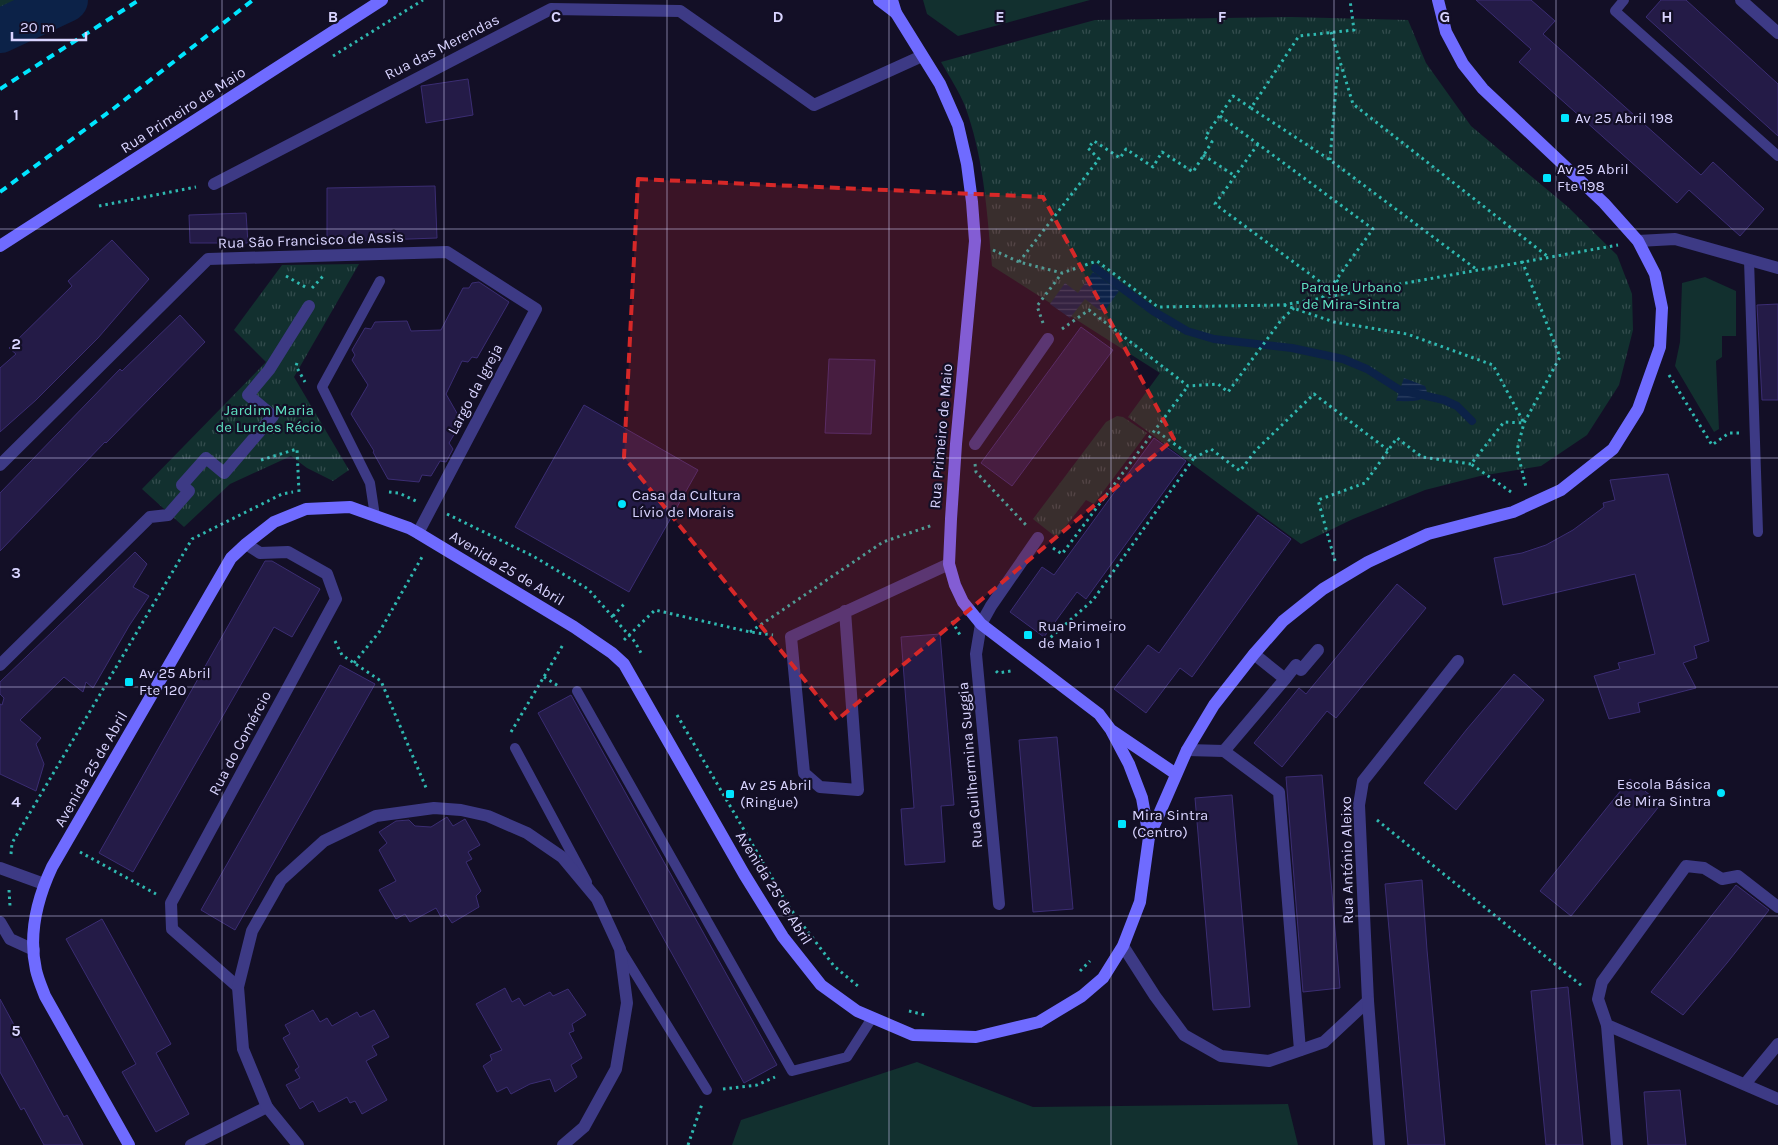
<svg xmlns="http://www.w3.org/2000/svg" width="1778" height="1145" font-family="Karla,sans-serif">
<defs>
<pattern id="park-tufts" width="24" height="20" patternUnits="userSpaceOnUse" patternTransform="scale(1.25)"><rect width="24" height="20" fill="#12302f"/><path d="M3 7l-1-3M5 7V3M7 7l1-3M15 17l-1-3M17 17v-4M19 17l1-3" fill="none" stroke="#344d4e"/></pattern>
<pattern id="water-rules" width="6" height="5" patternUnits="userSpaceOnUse" patternTransform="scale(1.25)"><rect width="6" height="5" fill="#0c2248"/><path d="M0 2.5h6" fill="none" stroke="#2f4163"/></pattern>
</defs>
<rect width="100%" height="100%" fill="#130f26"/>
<!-- green -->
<g fill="#12302f">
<polygon points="923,0 1090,0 958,36 927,14"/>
<polygon points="1705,277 1736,291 1736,336 1722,336 1722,357 1716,361 1719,429 1714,432 1675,366 1680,342 1682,283"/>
<polygon points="917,1062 1033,1107 1288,1104 1298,1145 732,1145 741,1120"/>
</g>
<!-- park -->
<g fill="url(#park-tufts)">
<polygon points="0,0 87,0 0,52"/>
<path d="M1291,17L1408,20L1426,63L1471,126L1568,207L1617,255L1632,294L1633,330L1619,385L1587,435L1541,466L1480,476L1425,490L1353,519L1301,544L1128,417L1160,373L992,266C987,212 984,158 965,106C959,91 949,76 941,62L1095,20Z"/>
<polygon points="359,264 294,377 349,470 333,481 307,468 291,456 230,484 184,527 142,489 266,362 234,330 282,265"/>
<polygon points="1117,416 1123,417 1147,433 1094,504 1086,500 1057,538 1033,519 1106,422"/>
</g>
<!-- water -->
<g fill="url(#water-rules)">
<polygon points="1093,272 1119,291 1103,313 1085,299 1070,318 1050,304 1065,283 1078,293"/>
<path d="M1404,378L1425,386C1434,404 1406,401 1396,401Z"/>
</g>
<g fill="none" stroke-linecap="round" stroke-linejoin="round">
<!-- stream -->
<polyline stroke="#0c2248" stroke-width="8" points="1095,268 1153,311 1187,331 1214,339 1292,348 1343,359 1367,369 1400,390 1444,400 1457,406 1472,421"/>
<!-- river -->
<polyline stroke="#0c2248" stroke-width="44" points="0,31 66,0"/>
</g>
<!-- building -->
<g fill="#241b47" stroke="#3b2d73">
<polygon points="1476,0 1531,0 1555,21 1543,34 1596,81 1701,175 1713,162 1764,209 1740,236 1689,190 1677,203 1519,62 1531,49"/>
<polygon points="1661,0 1686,0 1778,84 1778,136 1646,17"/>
<polygon points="468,79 473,115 426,123 421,86"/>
<polygon points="435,186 437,238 327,242 327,188"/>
<polygon points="246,213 248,243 190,243 189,215"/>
<polygon points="112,240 149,279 98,338 36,400 0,432 0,368 16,354 9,348 72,286 68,281"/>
<polygon points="479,282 509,302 477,358 472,357 468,362 462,361 446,394 458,415 454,422 458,428 449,443 453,449 446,462 440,461 431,476 422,475 419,482 388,479 373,452 374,451 351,414 368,385 352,360 355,355 352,350 365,328 371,329 375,322 407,321 411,331 441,330 463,288 469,288 472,283"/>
<polygon points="1778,304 1778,400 1762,400 1757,305"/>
<polygon points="180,315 205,342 106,443 105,442 0,551 0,493 120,369 122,371"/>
<polygon points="1081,327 1113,350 1012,486 981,463"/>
<polygon points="829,359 875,360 871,434 825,433"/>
<polygon points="584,405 698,470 629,592 515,527"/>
<polygon points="1154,438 1186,461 1086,599 1077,592 1044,637 1010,612 1042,567 1054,575"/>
<polygon points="1668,474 1709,641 1694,646 1697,658 1683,663 1696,688 1638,703 1640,712 1609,719 1594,676 1620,669 1618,663 1655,654 1635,574 1503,605 1494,558 1522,553 1546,545 1573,530 1604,507 1603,503 1615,500 1610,480"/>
<polygon points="1258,515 1291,539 1192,677 1180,668 1146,713 1114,689 1148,645 1159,653"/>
<polygon points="135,552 147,564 133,587 149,596 129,626 93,688 86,682 83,692 64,677 20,720 41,738 36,744 44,764 36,791 0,774 0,704 2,705 4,698 0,694 0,682"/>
<polygon points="265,561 272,561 320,589 292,637 274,627 133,872 99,853"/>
<polygon points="1397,584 1426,608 1336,718 1327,711 1282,767 1254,743 1299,688 1306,694"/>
<polygon points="940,634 954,805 941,806 945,862 905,865 901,809 914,808 901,637"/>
<polygon points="340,665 375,684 235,930 201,910"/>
<polygon points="1514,674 1544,700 1456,810 1424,783 1467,729"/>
<polygon points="571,695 777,1065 744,1083 538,713"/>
<polygon points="1057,737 1073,909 1033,912 1019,740"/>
<polygon points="1322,775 1340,988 1303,992 1286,777"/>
<polygon points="1630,779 1661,804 1571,916 1540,891"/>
<polygon points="1232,795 1250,1007 1213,1010 1195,798"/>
<polygon points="447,817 453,826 465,819 480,845 468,852 472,859 466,862 481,891 476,896 479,907 452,923 446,914 441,917 436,908 410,922 405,914 396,919 379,890 396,881 379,850 387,843 379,832 396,821 409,820 415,826 431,827"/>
<polygon points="1422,880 1427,950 1445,1145 1408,1145 1385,884"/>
<polygon points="1736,885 1769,910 1727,963 1683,1015 1651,992"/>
<polygon points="102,919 171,1044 156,1053 189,1114 156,1132 122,1072 136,1064 66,939"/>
<polygon points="1568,987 1583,1145 1546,1145 1531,991"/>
<polygon points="505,988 512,1002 519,998 524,1006 550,992 553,996 568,989 586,1015 572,1024 574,1031 569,1033 582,1058 571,1065 577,1077 555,1092 550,1079 530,1084 511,1094 507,1087 497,1092 483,1066 492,1060 490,1055 502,1050 476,1004"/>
<polygon points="0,999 64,1117 67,1115 83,1145 44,1145 24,1108 21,1110 0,1072"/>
<polygon points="313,1010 320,1022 327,1018 332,1026 357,1012 360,1017 374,1010 389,1037 372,1046 377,1055 366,1061 387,1100 362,1114 355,1101 350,1103 347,1097 319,1112 313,1101 300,1109 286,1085 300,1078 295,1070 299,1067 283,1038 290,1034 285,1025"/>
<polygon points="1680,1090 1686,1145 1648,1145 1644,1092"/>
</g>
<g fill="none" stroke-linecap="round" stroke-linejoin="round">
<!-- path -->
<g stroke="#2fb8b0" stroke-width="3" stroke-dasharray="2.5 4" stroke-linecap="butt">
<polyline points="1331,32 1353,104 1547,256"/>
<polyline points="333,56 423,0"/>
<polyline points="1251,108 1330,160 1476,269"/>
<polyline points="1220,116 1373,229 1336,280 1352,292"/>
<polyline points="1258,144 1215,204 1330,289"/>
<polyline points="1203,155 1235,176"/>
<polyline points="1330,160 1338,63"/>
<polyline points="99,206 196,187"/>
<polyline points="993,250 1019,262 1062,273 1097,261 1158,307 1283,305 1618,245"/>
<polyline points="1522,261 1560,357 1524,423 1517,450 1526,487"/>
<polyline points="1019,262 1099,159 1088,148 1094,141 1120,158 1126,149 1153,167 1162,152 1193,172 1212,142 1205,137 1233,96 1251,108 1299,36 1354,30 1350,0"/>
<polyline points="286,276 307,288"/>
<polyline points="312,288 325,274"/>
<polyline points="1322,298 1336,280"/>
<polyline points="1284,305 1334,322 1407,334 1493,365 1524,423"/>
<polyline points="1043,323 1037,306 1062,273"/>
<polyline points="1062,329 1089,310 1188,386 1218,384 1228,392 1282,319 1294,308"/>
<polyline points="297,363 296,366 305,382"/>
<polyline points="1669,375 1712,445 1729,433 1739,433"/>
<polyline points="1194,458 1211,449 1240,471 1256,450 1314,394 1388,450"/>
<polyline points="261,460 297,449 299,492"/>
<polyline points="975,464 976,472 1026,525"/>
<polyline points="389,492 399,493 416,501"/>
<polyline points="1511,492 1471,464 1504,422 1524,423"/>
<polyline points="447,514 533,556 588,589 635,642 641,653"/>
<polyline points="1053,548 1062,554 1188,386"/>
<polyline points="1335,561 1318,500 1365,483 1397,438 1422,457 1471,464"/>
<polyline points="613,616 626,602"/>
<polyline points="952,621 960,635"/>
<polyline points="750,632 883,542 933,525"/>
<polyline points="624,640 655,610 750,632 773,635"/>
<polyline points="335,641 342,655 381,681 427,790"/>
<polyline points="1041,644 1042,645 1093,600 1194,458 1155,430"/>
<polyline points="354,663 380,631 422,557"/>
<polyline points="996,671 998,673 1011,671"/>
<polyline points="544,677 560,687"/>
<polyline points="677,715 789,907 834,966 859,987"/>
<polyline points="511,732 564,643"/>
<polyline points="1377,820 1582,986"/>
<polyline points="80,852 156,894"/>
<polyline points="11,854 12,843 192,539 282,494 293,492"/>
<polyline points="9,890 10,906"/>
<polyline points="1080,971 1090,961"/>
<polyline points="909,1011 925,1015"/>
<polyline points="723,1089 757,1085 775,1077"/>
<polyline points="688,1145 702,1104"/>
</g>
<!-- lane -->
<g stroke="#3d3a85" stroke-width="10">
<polyline points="1624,0 1615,11 1778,156"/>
<polyline points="1749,260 1758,532"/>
<polyline points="375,516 370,483 322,387 380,281"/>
<polyline points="577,691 792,1071 847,1057 872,1018"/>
<polyline points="515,748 587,882"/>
<polyline points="622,952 707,1090"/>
</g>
<!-- street -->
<g stroke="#3d3a85" stroke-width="12">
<polyline points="1741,0 1778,33"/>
<polyline points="214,184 551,9 680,11 814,105 922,56"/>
<polyline points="1638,241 1675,239 1778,268"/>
<polyline points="975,444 1048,339"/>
<polyline points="0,465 208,259 447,252 536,309 418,533"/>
<polyline points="845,611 858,790 820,787 804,773 791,637 949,564"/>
<polyline points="0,665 150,517 168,515 189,491 182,485 206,458 224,473 273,416 248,395 269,370 309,306"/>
<polyline points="1285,679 1296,665 1301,670 1318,650"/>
<polyline points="1187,750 1224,751 1285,679 1254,654"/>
<polyline points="1224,751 1279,792 1300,1050"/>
<polyline points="0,868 44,884"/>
<polyline points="999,904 976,654 981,624 991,606 1038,538"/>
<polyline points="1778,907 1738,876 1722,879 1704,868 1686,866 1602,982 1598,999 1607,1025 1778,1099"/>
<polyline points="0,922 10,939 34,950"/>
<polyline points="1123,946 1155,996 1184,1035 1221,1056 1269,1061 1324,1042 1368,1001 1359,805 1363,781 1458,661"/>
<polyline points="238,987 172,929 171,903 336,599 327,574 288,552 260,553 246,544"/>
<polyline points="1368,1001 1379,1145"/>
<polyline points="1607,1025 1617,1145"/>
<polyline points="1745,1084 1778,1044"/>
<polyline points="191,1145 267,1107"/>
<polyline points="298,1145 267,1107 243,1049 238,987 252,931 281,880 324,841 376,816 434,808 461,810 488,816 527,833 562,857 597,899 620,949 627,1003 616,1069 584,1127 563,1145"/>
</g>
<!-- secondary -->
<g stroke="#6f6bff" stroke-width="12">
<polyline points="879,0 896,13"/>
<polyline points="892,0 896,13 940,84 958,125 967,164 972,202 975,241 956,444 951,519 949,564 955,585 963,602 981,624 1099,714 1111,730 1176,774"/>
<polyline points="0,246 382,0"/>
<polyline points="1112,732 1129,764 1142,798 1149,837"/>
<path d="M129,1145L45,996C42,988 38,979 36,970C28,934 37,899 52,867L231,558L246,544L274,522L306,509L350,507L409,528L418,533L574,627L612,653L624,664L744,874L783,937L821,985L857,1011L913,1035L976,1037L1039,1022L1082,996L1103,978L1123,946L1140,902L1149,837L1187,750L1214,705L1254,654L1283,621L1323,589L1368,562L1428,534L1513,512L1561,490L1613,449L1638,409L1660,347L1662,308L1655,274L1638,241L1604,203L1483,89L1463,64L1446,32L1438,0"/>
</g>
<!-- rail -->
<g stroke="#00e5ff" stroke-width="4" stroke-dasharray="8 6" stroke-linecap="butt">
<polyline points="0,89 139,0"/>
<polyline points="0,192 113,109 253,0"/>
</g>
</g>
<!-- marked area -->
<path fill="#d62828" fill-opacity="0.2" stroke="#d62828" stroke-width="4" stroke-dasharray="10 6" stroke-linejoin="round" d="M638,179L1043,197L1174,439L837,720L624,457Z"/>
<!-- grid -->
<path fill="none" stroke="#d9d4ff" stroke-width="1" stroke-opacity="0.55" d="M222,0V1145M444,0V1145M667,0V1145M889,0V1145M1111,0V1145M1334,0V1145M1556,0V1145M0,229H1778M0,458H1778M0,687H1778M0,916H1778"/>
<!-- markers -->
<g fill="#00e5ff" stroke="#130f26" stroke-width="2">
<rect x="1560" y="113" width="10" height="10" rx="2.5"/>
<rect x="1542" y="173" width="10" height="10" rx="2.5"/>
<circle cx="622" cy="504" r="5"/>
<rect x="1023" y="630" width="10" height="10" rx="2.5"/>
<rect x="124" y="677" width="10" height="10" rx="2.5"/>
<circle cx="1721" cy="793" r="5"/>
<rect x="725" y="789" width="10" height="10" rx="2.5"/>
<rect x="1117" y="819" width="10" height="10" rx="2.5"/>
</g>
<g text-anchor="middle" stroke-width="4.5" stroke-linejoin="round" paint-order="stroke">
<!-- street labels -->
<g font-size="15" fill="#d9d4ff" stroke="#130f26">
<text transform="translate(442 47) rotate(-27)" y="5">Rua das Merendas</text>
<text transform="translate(183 110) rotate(-33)" y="5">Rua Primeiro de Maio</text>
<text transform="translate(311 240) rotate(-2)" y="5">Rua São Francisco de Assis</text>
<text transform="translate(475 389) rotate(-62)" y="5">Largo da Igreja</text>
<text transform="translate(941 436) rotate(-85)" y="5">Rua Primeiro de Maio</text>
<text transform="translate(507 568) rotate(31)" y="5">Avenida 25 de Abril</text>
<text transform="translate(240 743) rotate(-62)" y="5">Rua do Comércio</text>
<text transform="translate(970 765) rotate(-95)" y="5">Rua Guilhermina Suggia</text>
<text transform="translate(91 769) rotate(-60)" y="5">Avenida 25 de Abril</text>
<text transform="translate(1347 860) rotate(-91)" y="5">Rua António Aleixo</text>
<text transform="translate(774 888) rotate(58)" y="5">Avenida 25 de Abril</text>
</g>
<!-- poi labels -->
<g font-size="15" fill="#d9d4ff" stroke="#130f26" text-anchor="start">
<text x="1575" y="123">Av 25 Abril 198</text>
<text x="1557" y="174">Av 25 Abril<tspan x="1557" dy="17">Fte 198</tspan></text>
<text x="632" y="500">Casa da Cultura<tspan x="632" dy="17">Lívio de Morais</tspan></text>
<text x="1038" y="631">Rua Primeiro<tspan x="1038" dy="17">de Maio 1</tspan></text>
<text x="139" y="678">Av 25 Abril<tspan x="139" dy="17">Fte 120</tspan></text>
<text x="1711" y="789" text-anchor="end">Escola Básica<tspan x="1711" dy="17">de Mira Sintra</tspan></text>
<text x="740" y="790">Av 25 Abril<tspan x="740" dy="17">(Ringue)</tspan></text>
<text x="1132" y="820">Mira Sintra<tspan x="1132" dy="17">(Centro)</tspan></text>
</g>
<!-- park labels -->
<g font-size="15" fill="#5fe0c0" stroke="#130f26">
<text x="1351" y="292">Parque Urbano<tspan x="1351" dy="17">de Mira-Sintra</tspan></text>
<text x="269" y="415">Jardim Maria<tspan x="269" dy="17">de Lurdes Récio</tspan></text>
</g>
</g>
<g font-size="16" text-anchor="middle" font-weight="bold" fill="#d9d4ff" stroke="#130f26" stroke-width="4.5" stroke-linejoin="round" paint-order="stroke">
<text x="333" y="22">B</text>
<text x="556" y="22">C</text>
<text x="778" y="22">D</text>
<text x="1000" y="22">E</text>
<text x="1222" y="22">F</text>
<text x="1445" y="22">G</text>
<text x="1667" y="22">H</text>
<text x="16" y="120">1</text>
<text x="16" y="349">2</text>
<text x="16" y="578">3</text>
<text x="16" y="807">4</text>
<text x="16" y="1036">5</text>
</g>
<!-- scale -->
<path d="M12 32v8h74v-8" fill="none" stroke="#d9d4ff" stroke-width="2.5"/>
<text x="20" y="32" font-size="15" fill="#d9d4ff" stroke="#130f26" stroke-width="4" paint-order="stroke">20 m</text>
</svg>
